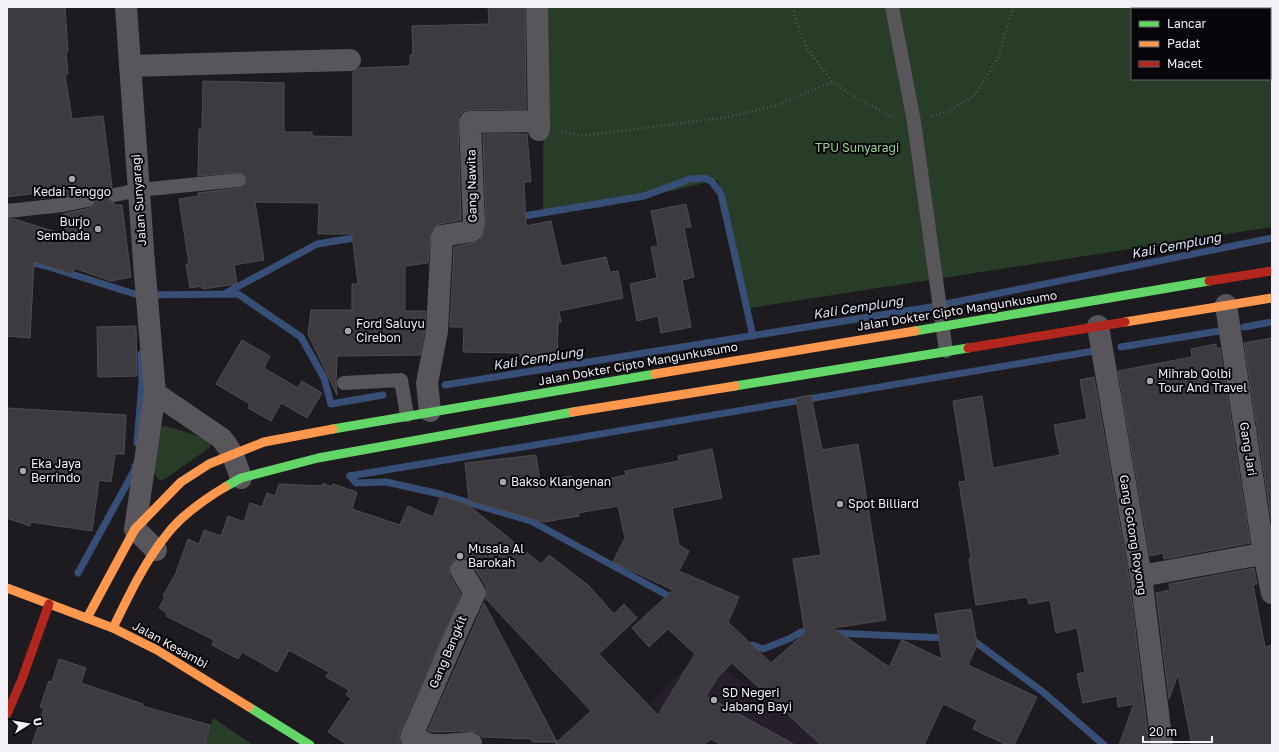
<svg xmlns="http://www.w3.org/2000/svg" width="1279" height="752" font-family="'Golos Text',sans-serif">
<rect width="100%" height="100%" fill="#1e1b20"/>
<!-- built -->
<polygon fill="#251e2c" points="699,653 765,696 855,745 717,745 651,704"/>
<!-- green -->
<g fill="#283d28" fill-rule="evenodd">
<path d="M544,7H1272V227L749,308L718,180L597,208L543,213ZM1132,9H1270V79H1132Z"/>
<polygon points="166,426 208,439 211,444 209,448 165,479 160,480 157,478 154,472 161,427"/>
<polygon points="213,718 253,745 205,745"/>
</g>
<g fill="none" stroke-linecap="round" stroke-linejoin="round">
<!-- stream -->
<g stroke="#374e76" stroke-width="7">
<polyline points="518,217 644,196 690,179 705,178 712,182 721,194 753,336"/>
<polyline points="7,257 46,266 138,295 238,294 301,337 324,378 331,404 383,395"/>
<polyline points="226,293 317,244 360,237"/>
<polyline points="1244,327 1272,322"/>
<polyline points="1121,347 1219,331"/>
<polyline points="445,385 931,307 1272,238"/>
<polyline points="137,443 142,383 141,354"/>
<polyline points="350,476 1094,351"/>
<polyline points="350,476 356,483 386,482 440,494 531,521 676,600"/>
<polyline points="78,573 135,469 135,466"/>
<polyline points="832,633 947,638"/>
<polyline points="970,638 1043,692 1104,745"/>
<polyline points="752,645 763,649 791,638 801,632 813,632"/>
</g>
</g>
<!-- building -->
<g fill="#3e3b40" stroke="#4e4c50">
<polygon points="7,7 65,7 68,51 66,51 68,74 65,75 72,119 103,116 112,187 106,192 106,196 108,201 114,203 114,205 122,205 131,277 111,281 74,268 73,274 34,262 30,338 7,336 7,219 14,219 66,235 63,214 90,208 96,203 96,199 94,194 87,192 61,197 60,190 7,197"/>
<polygon points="488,7 525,7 526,109 470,110 464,111 459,116 458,122 461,220 440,224 431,230 428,263 405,266 405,311 426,311 425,329 420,355 337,356 336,383 337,395 308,334 311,310 352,310 352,284 358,284 352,234 318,234 319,203 255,202 264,260 234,265 237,284 202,289 202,286 190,288 186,264 189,264 179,199 198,196 198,193 240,188 244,187 247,180 246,175 239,172 198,176 199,129 202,129 203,81 284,83 284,132 312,132 312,136 353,137 353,72 359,68 410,66 410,55 413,55 412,26 489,24"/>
<polygon points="483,134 527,134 531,182 524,182 526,226 551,221 561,266 606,257 610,272 618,271 623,298 559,311 561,322 558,322 557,361 520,360 520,353 463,352 464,327 450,327 454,247 480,241 486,227"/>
<polygon points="686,204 691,227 684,228 694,277 682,280 691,327 661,333 658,316 637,321 630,284 657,278 651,247 658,246 651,211"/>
<polygon points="136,326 137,376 98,377 97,327"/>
<polygon points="1272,338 1272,524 1244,343"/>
<polygon points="242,340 270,356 264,368 298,388 302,381 322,393 307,418 281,403 271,421 248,408 250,404 216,384"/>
<polygon points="1216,344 1216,348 1220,348 1250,543 1164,559 1163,553 1150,556 1118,371 1192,357 1191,349"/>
<polygon points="1094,377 1129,578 1149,745 1119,745 1134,704 1118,707 1117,696 1083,703 1077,674 1085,672 1077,628 1056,633 1050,600 1029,604 1027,597 976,605 969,559 971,558 959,482 966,481 953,401 982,396 993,468 1060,455 1054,425 1087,419 1080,380"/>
<polygon points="811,395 822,450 858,444 886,620 833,628 889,667 902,640 942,659 935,614 971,609 977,645 968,665 1037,697 1014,745 1007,745 973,729 977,720 943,704 924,745 821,745 732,663 718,677 706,696 795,745 722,745 711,739 704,745 554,745 557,742 532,742 532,739 482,737 477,732 470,731 432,732 428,730 484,603 557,742 591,711 486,599 487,593 486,586 471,563 467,559 461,558 454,560 450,564 449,570 450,576 461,594 400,732 399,739 402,745 348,745 328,732 351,698 346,695 349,690 326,677 329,672 289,650 277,672 242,652 238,659 212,645 214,640 166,616 167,613 159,608 165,597 163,596 176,573 188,539 199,544 204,530 221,536 228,516 244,522 250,503 262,507 267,493 275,496 279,484 322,486 323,483 332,487 333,484 357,492 352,509 400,525 408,506 433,517 441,496 467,504 541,564 549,555 589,586 614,614 624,604 637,618 599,654 658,715 695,654 668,629 649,647 632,628 673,590 613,562 625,538 618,506 578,513 579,516 544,522 469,501 465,463 536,455 540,481 571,476 573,486 626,475 625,471 679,461 678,456 712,449 722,498 672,508 679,545 689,551 679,571 739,597 728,622 771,663 805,633 793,559 821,555 796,398"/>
<polygon points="7,408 126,415 124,454 115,454 111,482 99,480 92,531 31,522 30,526 7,518"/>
<polygon points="1254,568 1257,584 1253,585 1265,647 1272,645 1272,745 1192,745 1178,674 1169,699 1156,593 1170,590 1169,584"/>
<polygon points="59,659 86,668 81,683 143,704 142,706 210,725 205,745 32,745 44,708 40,707 49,681 52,682"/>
</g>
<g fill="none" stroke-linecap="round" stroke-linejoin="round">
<!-- path -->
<g stroke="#575659" stroke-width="2.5" stroke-dasharray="1 3" stroke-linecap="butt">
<polyline points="793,7 796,21 807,48 832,82 854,96 894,118"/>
<polyline points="932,116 950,111 976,94 999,56 1013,7"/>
<polyline points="562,131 581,136 728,117 778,105 832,82"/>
</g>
<!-- lane -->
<g stroke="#58565b" stroke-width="14">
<polyline points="892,7 914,122 946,351"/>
<polyline points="114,195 139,190 239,180"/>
<polyline points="7,211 63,205 88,200"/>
<polyline points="344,383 401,380 407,415"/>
</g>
<!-- street -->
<g stroke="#58565b" stroke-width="22">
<polyline points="126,7 144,263 155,393 135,529 156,550"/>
<polyline points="537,7 539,130"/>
<polyline points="130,66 350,60"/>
<polyline points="1226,305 1264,554 1272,593"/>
<polyline points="1098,326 1141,576 1162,745"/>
<path d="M155,393L221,438C232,450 236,463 241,478"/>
<polyline points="430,411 427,383 437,331 442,236 472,231 474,224 470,122 539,121"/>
<polyline points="1141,576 1272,552"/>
<polyline points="412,735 429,745 440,745"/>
<path d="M411,737C433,689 452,640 475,593L461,570"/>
<polyline points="445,745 471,743"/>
</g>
<!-- fast -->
<g stroke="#63d668" stroke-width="9">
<polyline points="915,331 1209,281"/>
<polyline points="735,386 968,348"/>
<polyline points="333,429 655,374"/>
<polyline points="225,487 241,478 318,458 573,412"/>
<polyline points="249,707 310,745"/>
</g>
<!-- slow -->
<g stroke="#ff974d" stroke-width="9">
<polyline points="1125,322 1272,298"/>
<polyline points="655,374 915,331"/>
<polyline points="573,412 735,386"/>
<polyline points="7,588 113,628 157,650 249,707"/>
<polyline points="87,618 135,529 181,482 209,464 264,442 333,429"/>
<path d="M113,628C129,595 145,561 168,533C183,514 205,499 225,487"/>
</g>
<!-- jam -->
<g stroke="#b3261e" stroke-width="9">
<polyline points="1209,281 1272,271"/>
<polyline points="968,348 1125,322"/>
<polyline points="7,714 22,679 49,604"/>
</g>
</g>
<!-- markers -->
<g fill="#a9a5ac" stroke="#070509" stroke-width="1.5">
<circle cx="72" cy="179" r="4"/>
<circle cx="98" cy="229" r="4"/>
<circle cx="348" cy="331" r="4"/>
<circle cx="1150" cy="381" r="4"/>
<circle cx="23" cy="471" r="4"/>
<circle cx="503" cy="482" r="4"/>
<circle cx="840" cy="504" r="4"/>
<circle cx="460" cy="556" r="4"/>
<circle cx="714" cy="700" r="4"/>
</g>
<g text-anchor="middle" stroke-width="4" stroke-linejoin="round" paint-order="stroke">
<!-- park labels -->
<g font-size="12" fill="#94d291" stroke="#070509">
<text x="857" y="152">TPU Sunyaragi</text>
</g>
<!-- street labels -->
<g font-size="12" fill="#f4f0f8" stroke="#070509">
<text transform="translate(472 186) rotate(-91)" y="4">Gang Nawita</text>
<text transform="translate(139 200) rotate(-94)" y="4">Jalan Sunyaragi</text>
<text transform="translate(957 311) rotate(-9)" y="4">Jalan Dokter Cipto Mangunkusumo</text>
<text transform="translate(638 364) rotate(-10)" y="4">Jalan Dokter Cipto Mangunkusumo</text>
<text transform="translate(1248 449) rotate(81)" y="4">Gang Jari</text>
<text transform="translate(1133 535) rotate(81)" y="4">Gang Gotong Royong</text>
<text transform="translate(170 645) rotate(29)" y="4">Jalan Kesambi</text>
<text transform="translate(448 652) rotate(-67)" y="4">Gang Bangkit</text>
</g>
<!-- poi labels -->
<g font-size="12" fill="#f4f0f8" stroke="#070509" text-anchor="start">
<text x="72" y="196" text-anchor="middle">Kedai Tenggo</text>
<text x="90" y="226" text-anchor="end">Burjo<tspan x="90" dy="14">Sembada</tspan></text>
<text x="356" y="328">Ford Saluyu<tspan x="356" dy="14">Cirebon</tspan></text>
<text x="1158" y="378">Mihrab Qolbi<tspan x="1158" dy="14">Tour And Travel</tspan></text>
<text x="31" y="468">Eka Jaya<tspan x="31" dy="14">Berrindo</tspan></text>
<text x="511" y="486">Bakso Klangenan</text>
<text x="848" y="508">Spot Billiard</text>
<text x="468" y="553">Musala Al<tspan x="468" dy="14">Barokah</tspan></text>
<text x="722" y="697">SD Negeri<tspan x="722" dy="14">Jabang Bayi</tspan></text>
</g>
<!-- water labels -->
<g font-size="13" font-style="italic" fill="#dbe3f2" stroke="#070509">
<text transform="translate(1176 245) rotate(-11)" y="5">Kali Cemplung</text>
<text transform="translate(858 307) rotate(-9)" y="5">Kali Cemplung</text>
<text transform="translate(538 358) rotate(-9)" y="5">Kali Cemplung</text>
</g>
</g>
<!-- border -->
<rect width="1279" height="752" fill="none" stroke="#f4f0f8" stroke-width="16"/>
<!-- legend -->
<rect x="1131" y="8" width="140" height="72" fill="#070509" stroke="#666369"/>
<rect x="1139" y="21" width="20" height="6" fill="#63d668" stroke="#666369"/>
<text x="1167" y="28" font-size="12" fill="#f4f0f8">Lancar</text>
<rect x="1139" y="41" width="20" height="6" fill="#ff974d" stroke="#666369"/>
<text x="1167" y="48" font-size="12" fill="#f4f0f8">Padat</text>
<rect x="1139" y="61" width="20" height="6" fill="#b3261e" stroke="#666369"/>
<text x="1167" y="68" font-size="12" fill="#f4f0f8">Macet</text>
<!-- north arrow -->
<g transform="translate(28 724) rotate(78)" stroke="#070509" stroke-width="3" paint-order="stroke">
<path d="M0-3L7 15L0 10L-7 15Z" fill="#f4f0f8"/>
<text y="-6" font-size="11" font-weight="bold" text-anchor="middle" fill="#f4f0f8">U</text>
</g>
<!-- scale -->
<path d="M1143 736v6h69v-6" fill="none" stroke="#f4f0f8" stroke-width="2"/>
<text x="1149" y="736" font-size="12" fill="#f4f0f8" stroke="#070509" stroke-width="3" paint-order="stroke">20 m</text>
</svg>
